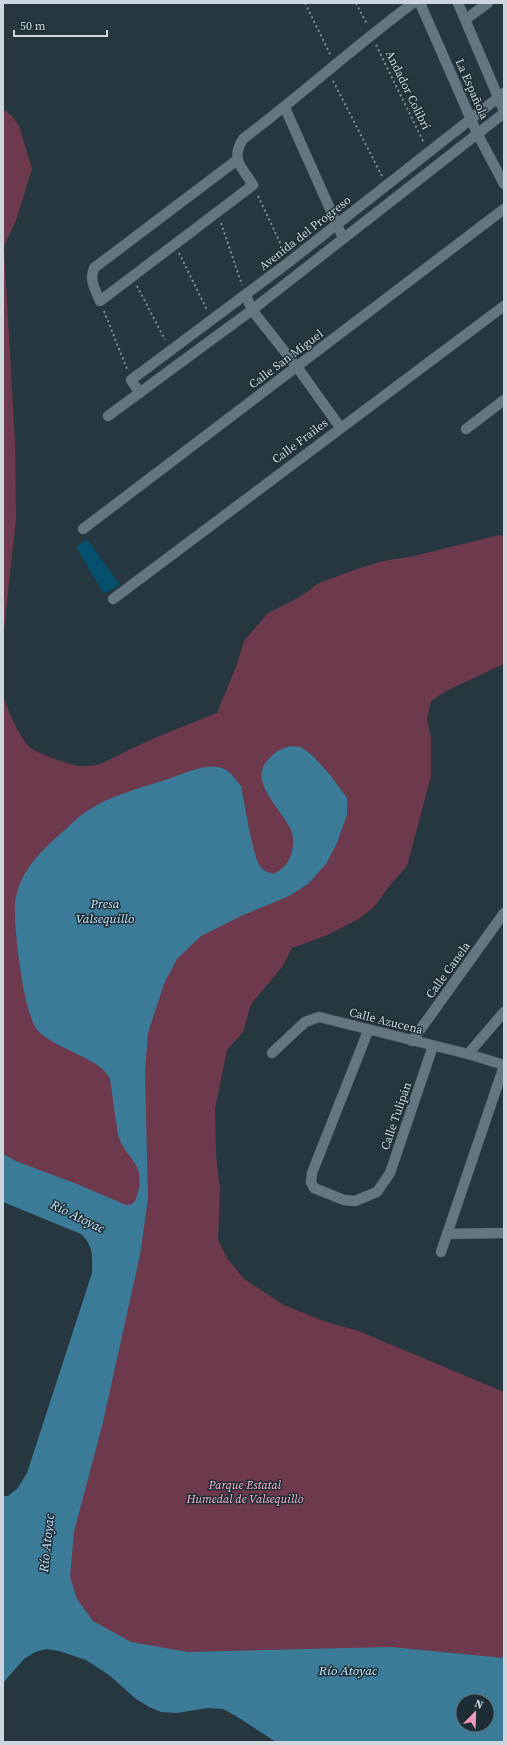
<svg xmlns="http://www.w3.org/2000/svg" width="507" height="1745" font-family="'Source Serif 4',serif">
<rect width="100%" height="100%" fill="#273740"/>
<!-- green -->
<g fill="#6d394c">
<polygon points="3,109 12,116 19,126 32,169 16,220 4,247 15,442 16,519 3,639"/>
<path d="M499,535L504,536V664L446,691L431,701L427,719L431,737V776L407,866L390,885L374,907L360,918L330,934L292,948L282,967L251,1004L243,1032L227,1050L215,1109L216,1156L220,1188L218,1240L227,1258L244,1279L284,1305L326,1322L356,1330L504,1392V1692L199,1687L42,1598L102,1231L3,1194V694C6,708 20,739 31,748C38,754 72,766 82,766C101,768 117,755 133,748C161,735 189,724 217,713L236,667L244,641L268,613L298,598L319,583L357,569L383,561L414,556Z"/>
</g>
<!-- water -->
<path fill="#3b7b98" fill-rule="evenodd" d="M290,746L301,747L313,756L331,776L347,798V815L337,843L326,864L308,884L289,896L241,916L201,936L177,959L164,984L148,1033L145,1071L148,1199L140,1255L103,1422L74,1532L70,1577L77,1599L93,1621L131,1642L188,1652L391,1647L504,1658V1742H276L236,1716L223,1709L207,1708L177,1713L161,1712L149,1707L136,1699L109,1675L86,1660L59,1651L46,1649L35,1652L24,1659L3,1683V1496H8L17,1489L27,1473L92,1273C92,1256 94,1246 81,1234L3,1202V1154L18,1162L77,1184L126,1205C133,1205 135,1202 137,1196C147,1162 127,1162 118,1135L110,1079C101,1058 55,1049 38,1031C24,1015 15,937 15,913C13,877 40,851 66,829C72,823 79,816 87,811C111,795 141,788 168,779C184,774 207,762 224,769C231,772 236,780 241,786C244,801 253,857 260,866C263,871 268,872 273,874C283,869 287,865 291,855C294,846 294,836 290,828C279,806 243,777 274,754C278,750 285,748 290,746ZM463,1701H487V1725H463Z"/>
<!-- building -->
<polygon fill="#04506c" points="87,539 120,585 104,594 76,547"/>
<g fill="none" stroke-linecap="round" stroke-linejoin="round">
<defs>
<g id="minor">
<polyline points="420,3 477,133 504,184"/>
<polyline points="458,3 504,111"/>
<polyline points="466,19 488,3"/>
<polyline points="285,108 343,238"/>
<path d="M237,160L94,268C89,280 95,289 100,301L253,185C242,167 230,160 243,139C301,95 355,46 413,3"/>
<polyline points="246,295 252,310 297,367 340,427"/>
<polyline points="140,393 131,380 289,262 504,93"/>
<polyline points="108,416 252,310 504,113"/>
<polyline points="466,429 504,400"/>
<polyline points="83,529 504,209"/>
<polyline points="113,599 504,306"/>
<polyline points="368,1031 312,1173 311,1182 314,1188 344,1200 355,1201 377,1192 390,1173 433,1046"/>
<polyline points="412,1041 504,913"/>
<polyline points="272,1053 305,1022 319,1017 468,1054 504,1065"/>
<polyline points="468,1054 504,1012"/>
<polyline points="447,1234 504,1233"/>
<polyline points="441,1252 504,1066"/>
</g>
</defs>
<!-- minor casing -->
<use href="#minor" stroke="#445259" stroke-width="11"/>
<!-- path -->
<g stroke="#808c94" stroke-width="2" stroke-dasharray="2 3" stroke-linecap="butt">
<polyline points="305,3 330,54"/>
<polyline points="356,3 367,24"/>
<polyline points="376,45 424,143"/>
<polyline points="333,81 382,176"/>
<polyline points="258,196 284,251"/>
<polyline points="221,223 242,285"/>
<polyline points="179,253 207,310"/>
<polyline points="137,286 165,340"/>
<polyline points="104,311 127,369"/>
</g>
<!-- minor -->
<use href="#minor" stroke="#647780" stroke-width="10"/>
</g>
<g text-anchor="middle" stroke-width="3" stroke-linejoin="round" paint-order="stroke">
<!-- street labels -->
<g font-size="12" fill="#cdd6dc" stroke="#1d2d35">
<text transform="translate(472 89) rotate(66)" y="4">La Española</text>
<text transform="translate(408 90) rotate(64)" y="4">Andador Colibrí</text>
<text transform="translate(305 233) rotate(-38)" y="4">Avenida del Progreso</text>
<text transform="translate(286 359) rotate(-37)" y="4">Calle San Miguel</text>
<text transform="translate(300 441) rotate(-37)" y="4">Calle Frailes</text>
<text transform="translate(448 970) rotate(-54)" y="4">Calle Canela</text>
<text transform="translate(386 1021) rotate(14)" y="4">Calle Azucena</text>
<text transform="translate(396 1116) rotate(-71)" y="4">Calle Tulipán</text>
</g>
<!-- park labels -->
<g font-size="12" font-style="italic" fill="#fab3ca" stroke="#1d2d35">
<text x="245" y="1489">Parque Estatal<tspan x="245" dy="14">Humedal de Valsequillo</tspan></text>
</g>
<!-- water labels -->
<g font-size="13" font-style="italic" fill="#c5e7fa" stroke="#1d2d35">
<text x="105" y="908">Presa<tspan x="105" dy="15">Valsequillo</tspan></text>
<text transform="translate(78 1216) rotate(26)" y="5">Río Atoyac</text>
<text transform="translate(46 1543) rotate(-84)" y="5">Río Atoyac</text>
<text x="348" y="1675">Río Atoyac</text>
</g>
</g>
<!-- border -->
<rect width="507" height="1745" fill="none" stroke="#cdd6dc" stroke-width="8"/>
<!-- north arrow -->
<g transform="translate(475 1713) rotate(23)"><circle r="19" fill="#1d2d35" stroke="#637178"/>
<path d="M0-3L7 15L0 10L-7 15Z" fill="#f09ab7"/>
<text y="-6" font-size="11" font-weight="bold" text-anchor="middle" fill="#cdd6dc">N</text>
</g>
<!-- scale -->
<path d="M14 30v6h93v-6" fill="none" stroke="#cdd6dc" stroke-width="2"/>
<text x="20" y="30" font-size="12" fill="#cdd6dc" stroke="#1d2d35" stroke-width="3" paint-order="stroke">50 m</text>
</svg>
